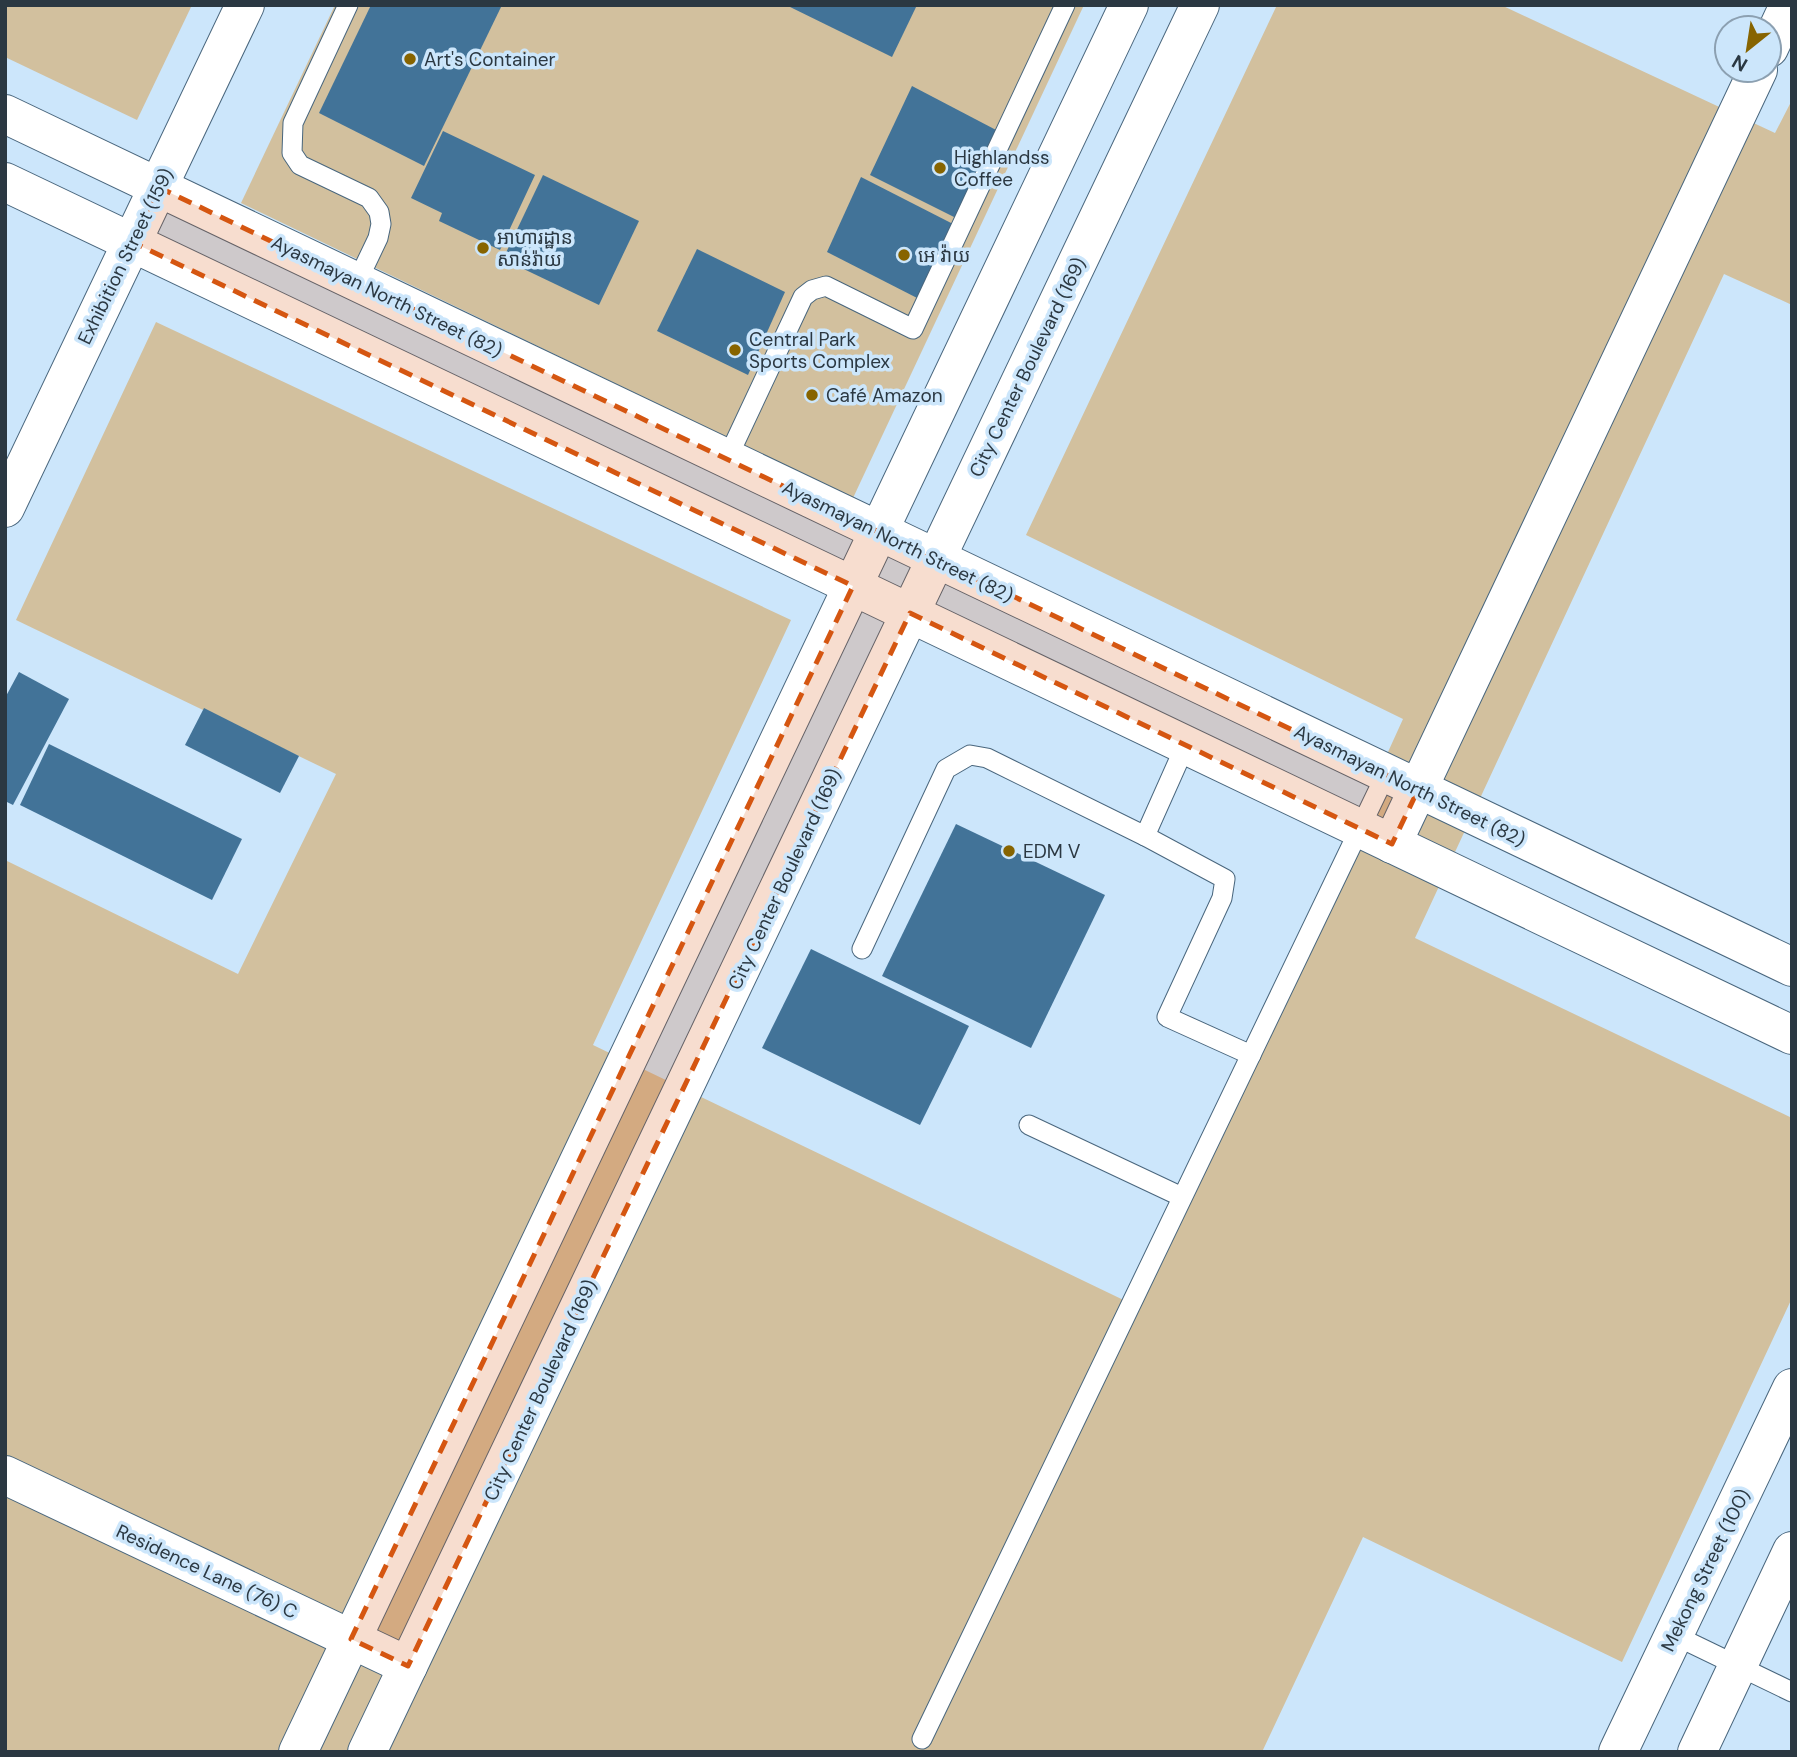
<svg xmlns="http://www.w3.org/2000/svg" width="1797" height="1757" font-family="'DM Sans','Noto Sans Khmer',sans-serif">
<rect width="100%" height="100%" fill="#cce6fb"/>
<!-- green -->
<g fill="#d2c09e">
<polygon points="5,5 192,5 137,120 5,57"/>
<polygon points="335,5 1084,5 853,498 241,203"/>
<polygon points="1277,5 1501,5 1775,133 1792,100 1792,305 1724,274 1415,938 1792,1118 1792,1298 1622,1662 1363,1537 1262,1752 5,1752 5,860 238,974 336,774 16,620 156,322 791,620 593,1045 1136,1306 1403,719 1026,535"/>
</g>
<!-- building -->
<g fill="#427398">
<polygon points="371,5 502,5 424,166 319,113"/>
<polygon points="786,5 917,5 892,57"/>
<polygon points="912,86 998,131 958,219 870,175"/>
<polygon points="443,131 535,175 500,250 439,221 442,213 411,198"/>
<polygon points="543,175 639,221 599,305 503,259"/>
<polygon points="861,177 955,225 921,300 827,252"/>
<polygon points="697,249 785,292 748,375 657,331"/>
<polygon points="19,672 69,699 13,805 5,801 5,698"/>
<polygon points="204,708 299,756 280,793 185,745"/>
<polygon points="49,744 242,839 212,900 20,805"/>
<polygon points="956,824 1105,895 1031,1048 882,976"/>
<polygon points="811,949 969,1026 920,1125 762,1048"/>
</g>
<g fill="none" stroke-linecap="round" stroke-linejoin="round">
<defs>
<g id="service">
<polyline points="348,5 293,123 292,153 300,165 369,198 379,212 381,224 378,238 357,282"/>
<polyline points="727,459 803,297 812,290 826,286 913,329 1065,5"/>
<polyline points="1145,836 1225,879 1222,898 1167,1017 1251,1055"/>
<polyline points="862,949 946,769 970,755 987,758 1145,836 1186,744"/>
<polyline points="1029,1125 1182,1197"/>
<polyline points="1674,1635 1792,1692"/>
<polyline points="922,1739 1386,774"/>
</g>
<g id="minor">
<polyline points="1769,48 1789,5"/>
<polyline points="5,114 879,531"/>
<polyline points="5,182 853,586"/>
<polyline points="5,508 245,5"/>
<polyline points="1392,844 1758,70"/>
<polyline points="5,1475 408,1666"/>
</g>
<g id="tertiary">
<polyline points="879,531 1792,967"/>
<path d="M853,586C1166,735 1478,887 1792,1035"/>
<polyline points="1618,1752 1792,1388"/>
<polyline points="1697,1752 1792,1551"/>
</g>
<g id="secondary">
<polyline points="298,1752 1129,5"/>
<polyline points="367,1752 1200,5"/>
</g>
</defs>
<!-- service casing -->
<use href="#service" stroke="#49667d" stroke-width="21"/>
<!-- minor casing -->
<use href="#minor" stroke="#49667d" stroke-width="40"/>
<!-- tertiary casing -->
<use href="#tertiary" stroke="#49667d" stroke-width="40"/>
<!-- secondary casing -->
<use href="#secondary" stroke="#49667d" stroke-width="40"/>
<!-- service -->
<use href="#service" stroke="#fff" stroke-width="19"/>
<!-- minor -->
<use href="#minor" stroke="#fff" stroke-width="38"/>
<!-- tertiary -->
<use href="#tertiary" stroke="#fff" stroke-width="38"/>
<!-- secondary -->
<use href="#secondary" stroke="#fff" stroke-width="38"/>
</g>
<!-- marked area -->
<path fill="#d55611" fill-opacity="0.2" stroke="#d55611" stroke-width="5" stroke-dasharray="14 9" stroke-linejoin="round" d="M158,187L1418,790L1392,844L910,613L408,1666L351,1639L853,586L132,242Z"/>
<!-- markers -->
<g fill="#876400" stroke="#cce6fb" stroke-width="2.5">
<circle cx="410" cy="59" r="7"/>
<circle cx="940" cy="168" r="7"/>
<circle cx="483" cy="248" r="7"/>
<circle cx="904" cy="255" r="7"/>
<circle cx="735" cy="350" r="7"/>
<circle cx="812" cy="395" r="7"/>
<circle cx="1009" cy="851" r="7"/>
</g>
<g text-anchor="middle" stroke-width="7" stroke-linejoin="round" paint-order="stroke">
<!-- poi labels -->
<g font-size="19" fill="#2b3842" stroke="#cce6fb" text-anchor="start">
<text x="424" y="66">Art's Container</text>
<text x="954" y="164">Highlandss<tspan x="954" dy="22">Coffee</tspan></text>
<text x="497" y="244">អាហារដ្ឋាន<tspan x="497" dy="22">សាន់រ៉ាយ</tspan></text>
<text x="918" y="262">អេ វ៉ាយ</text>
<text x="749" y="346">Central Park<tspan x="749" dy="22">Sports Complex</tspan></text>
<text x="826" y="402">Café Amazon</text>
<text x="1023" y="858">EDM V</text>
</g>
<!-- street labels -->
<g font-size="19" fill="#2b3842" stroke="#cce6fb">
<text transform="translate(125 256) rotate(-64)" y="7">Exhibition Street (159)</text>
<text transform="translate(387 296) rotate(26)" y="7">Ayasmayan North Street (82)</text>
<text transform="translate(1027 367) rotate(-64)" y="7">City Center Boulevard (169)</text>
<text transform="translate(898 541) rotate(26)" y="7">Ayasmayan North Street (82)</text>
<text transform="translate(1410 785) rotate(26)" y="7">Ayasmayan North Street (82)</text>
<text transform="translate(784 879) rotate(-65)" y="7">City Center Boulevard (169)</text>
<text transform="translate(540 1390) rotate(-65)" y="7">City Center Boulevard (169)</text>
<text transform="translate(1705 1570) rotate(-64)" y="7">Mekong Street (100)</text>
<text transform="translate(207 1571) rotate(25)" y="7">Residence Lane (76) C</text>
</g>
</g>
<!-- border -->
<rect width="1797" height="1757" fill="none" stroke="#2b3842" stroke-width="14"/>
<!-- north arrow -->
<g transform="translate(1748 49) rotate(210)"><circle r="33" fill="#cce6fb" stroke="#8ca0b1" stroke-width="2"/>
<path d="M0-5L12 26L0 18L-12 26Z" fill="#876400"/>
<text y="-10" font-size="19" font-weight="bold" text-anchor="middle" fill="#2b3842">N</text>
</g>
</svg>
